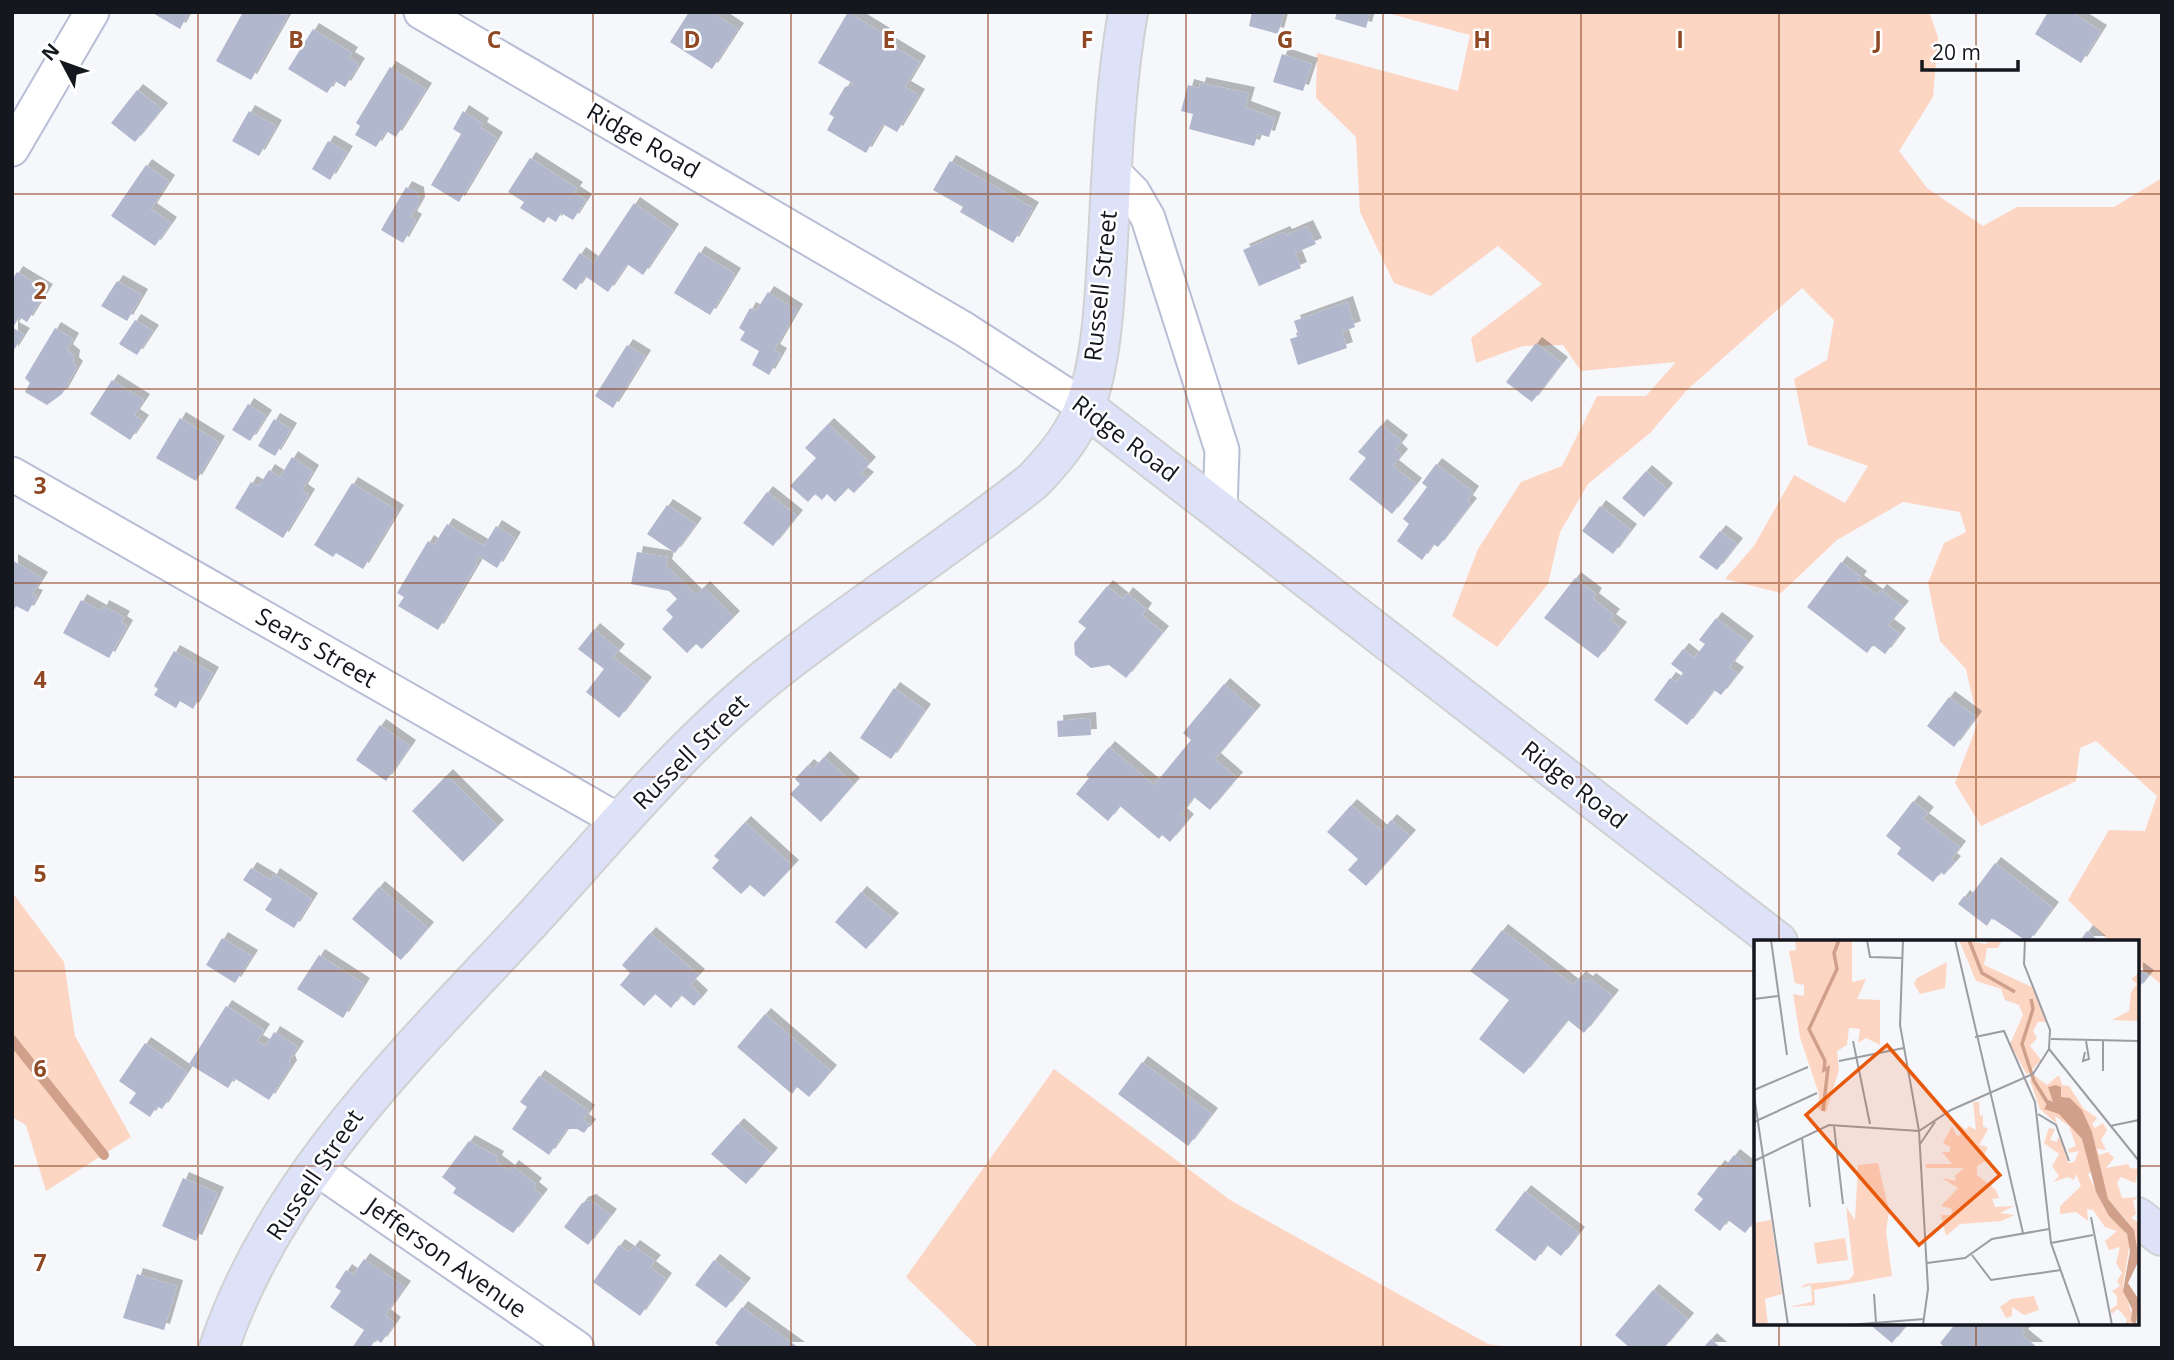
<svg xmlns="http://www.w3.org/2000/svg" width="2174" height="1360" font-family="'Open Sans',sans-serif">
<defs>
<filter id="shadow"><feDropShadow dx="6" dy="-6" stdDeviation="0" flood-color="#0004"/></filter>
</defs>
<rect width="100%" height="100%" fill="#f5f7fb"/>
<!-- green -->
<g fill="#fdd5c3">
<polygon points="1383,12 1929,12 1938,37 1933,97 1899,151 1927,188 1983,226 2017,207 2114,207 2162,178 2162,985 2137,964 2137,942 2110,942 2068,900 2109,830 2145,831 2157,796 2096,741 2080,748 2076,781 1981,826 1955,783 1978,722 1966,669 1940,641 1928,583 1944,543 1966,532 1960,512 1903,502 1837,540 1781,593 1725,579 1754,546 1794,475 1845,503 1868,466 1808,445 1794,379 1827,360 1834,320 1802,288 1687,390 1650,433 1588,484 1560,532 1548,584 1497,647 1452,616 1478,549 1521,482 1562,466 1597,396 1646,396 1676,362 1581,371 1563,345 1523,346 1476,363 1471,338 1542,284 1498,246 1431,296 1394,283 1360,212 1356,137 1316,98 1317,53 1458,91 1470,35"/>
<polygon points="12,892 64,962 75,1036 131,1137 46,1191 26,1125 12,1117"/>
<polygon points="1054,1069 1230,1200 1488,1344 1517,1348 979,1348 906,1277"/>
</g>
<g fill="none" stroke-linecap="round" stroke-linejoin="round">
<!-- stream -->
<polyline stroke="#d1a08a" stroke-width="10" points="12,1040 104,1155"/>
</g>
<!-- building -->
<g fill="#b1b7cd" filter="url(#shadow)">
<polygon points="151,12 189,12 180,29"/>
<polygon points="243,12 288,15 251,80 216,61"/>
<polygon points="689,12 719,12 717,15 738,29 712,69 670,42"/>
<polygon points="848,12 884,34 880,38 920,62 905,87 919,95 897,132 883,124 866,153 827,130 834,117 829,114 845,87 854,84 818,63"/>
<polygon points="1252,12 1284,12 1278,34 1249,26"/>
<polygon points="1337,12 1370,12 1366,28 1335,19"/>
<polygon points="2048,12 2071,12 2101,31 2081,63 2035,34"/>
<polygon points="313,29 352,53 349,58 359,64 345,87 335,81 327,93 288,69"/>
<polygon points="1282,54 1312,64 1303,91 1273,82"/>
<polygon points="390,67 426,89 396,137 386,131 376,147 355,135 360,126 356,123"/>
<polygon points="1200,83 1249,93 1245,107 1275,118 1269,137 1258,134 1254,146 1189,129 1193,114 1181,111 1188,85 1199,88"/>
<polygon points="137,90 162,109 135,142 111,123"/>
<polygon points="249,111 276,126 259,156 232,141"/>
<polygon points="463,111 483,124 481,128 497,138 459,202 431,185 461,134 453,129"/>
<polygon points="328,141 347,152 330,180 312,169"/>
<polygon points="530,158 577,188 574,192 586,200 573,220 561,213 556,222 548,217 544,223 520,208 524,202 508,192"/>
<polygon points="950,161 1033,208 1013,243 960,212 963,207 933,190"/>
<polygon points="146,165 169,181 151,209 171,223 155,246 111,216"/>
<polygon points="406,187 418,193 419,203 411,217 416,220 403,243 381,230"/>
<polygon points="634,203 673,230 643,275 627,264 608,292 585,276 576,290 562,280 580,253 594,263"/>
<polygon points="1307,226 1316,244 1295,253 1301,268 1259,286 1243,250 1284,232 1286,235"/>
<polygon points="699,252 735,274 710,315 674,293"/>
<polygon points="17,272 47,290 27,322 19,317 13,328 24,334 12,353 12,280"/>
<polygon points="117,281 142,295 127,321 101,306"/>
<polygon points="768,292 797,310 774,350 781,354 769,375 752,365 759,351 740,340 745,332 739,328 750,308 756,311"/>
<polygon points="1347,302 1355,327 1342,332 1347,348 1298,365 1290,339 1299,336 1294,321"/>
<polygon points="135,320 153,331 137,355 119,344"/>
<polygon points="55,328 73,339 67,350 74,356 73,363 77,367 62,394 47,405 25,392 30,383 25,378"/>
<polygon points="1536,343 1562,363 1532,402 1506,382"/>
<polygon points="627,345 645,356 613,408 595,396"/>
<polygon points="112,380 144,400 134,415 143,421 130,440 90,414"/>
<polygon points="248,404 266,416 250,441 232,430"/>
<polygon points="180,418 219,442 196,481 156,458"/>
<polygon points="274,419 291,429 275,456 258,446"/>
<polygon points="828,424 870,463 861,473 868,478 854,493 848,488 835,502 827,494 822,500 815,494 808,502 790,486 816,458 805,448"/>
<polygon points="1381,425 1402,441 1396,449 1402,455 1393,466 1416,484 1392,514 1349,479 1366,458 1358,452"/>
<polygon points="292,457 313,471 302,490 309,495 283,538 235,508 251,482 259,486 269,470 280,477"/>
<polygon points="1436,464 1473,492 1467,501 1471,504 1438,547 1433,544 1422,560 1397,541 1409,524 1403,519 1427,487 1422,483"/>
<polygon points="1646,471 1667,489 1644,517 1622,498"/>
<polygon points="352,483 398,511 363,569 336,553 333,557 314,545"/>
<polygon points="767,492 797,516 773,546 743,523"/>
<polygon points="667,505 696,524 675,553 647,534"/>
<polygon points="1600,506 1631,530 1613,554 1582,531"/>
<polygon points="447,524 484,546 496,526 515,538 497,568 478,556 476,566 438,630 398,606 404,597 397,593 428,541 434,545"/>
<polygon points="1720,531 1737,544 1717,570 1699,557"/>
<polygon points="637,552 668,557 666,565 696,595 704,587 734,617 702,649 696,644 687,653 662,629 673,617 666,610 677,599 669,591 631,584"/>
<polygon points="12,560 42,578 32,594 37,596 28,612 16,606 12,613"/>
<polygon points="1841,562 1861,577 1858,581 1877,595 1881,590 1903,607 1888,625 1900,634 1885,654 1873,645 1867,653 1807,607"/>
<polygon points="1575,578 1596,594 1593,599 1614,615 1610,620 1621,628 1598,658 1544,618"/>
<polygon points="1107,586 1123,599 1127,593 1146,609 1142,615 1163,632 1126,678 1109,665 1091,668 1075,655 1074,643 1086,628 1078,622"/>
<polygon points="81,600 101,611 103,606 124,617 121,622 127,626 109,658 63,633"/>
<polygon points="1716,618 1748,642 1729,667 1738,673 1721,695 1714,690 1687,725 1654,700 1670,678 1676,682 1683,673 1671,664 1683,649 1694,658 1705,644 1699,640"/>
<polygon points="594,629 619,650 613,657 646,683 619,718 586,692 604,669 578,649"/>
<polygon points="174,651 213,673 193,709 180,701 176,708 154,695 158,689 154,686"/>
<polygon points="1224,684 1255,711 1215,759 1237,778 1210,810 1194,797 1181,814 1188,820 1170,842 1162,835 1159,839 1120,806 1108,821 1076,794 1089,778 1086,775 1109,747 1154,785 1191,740 1183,733"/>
<polygon points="894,688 925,710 891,759 860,738"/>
<polygon points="1949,697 1976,717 1954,747 1927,726"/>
<polygon points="1090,718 1091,735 1058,737 1057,721"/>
<polygon points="380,725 410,746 386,781 356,760"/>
<polygon points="824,757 854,784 821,822 790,794 800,784 795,779 808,765 813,769"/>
<polygon points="447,775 498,826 463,862 412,811"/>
<polygon points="1913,801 1928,813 1923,819 1960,847 1951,859 1955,862 1944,875 1941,872 1933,882 1897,854 1901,848 1886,836"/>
<polygon points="1351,805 1382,831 1391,820 1410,836 1366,886 1348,870 1358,859 1327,832"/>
<polygon points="745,822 793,866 764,897 750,885 741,894 712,868 719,860 714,856"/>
<polygon points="1995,863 2053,908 2028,942 1992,918 1987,926 1958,904 1964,896 1968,899"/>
<polygon points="251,868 271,880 274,874 312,899 294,928 265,910 272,899 243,880"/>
<polygon points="379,887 428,928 401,960 352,919"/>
<polygon points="861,892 893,919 866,949 835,922"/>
<polygon points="1502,930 1573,985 1580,977 1587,982 1590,979 1613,996 1584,1033 1568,1020 1524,1074 1479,1039 1509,1000 1470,971"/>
<polygon points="2087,931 2100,942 2079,942"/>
<polygon points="650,933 699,975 690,985 702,996 694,1006 681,995 671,1008 655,994 644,1006 620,985 630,973 622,965"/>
<polygon points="222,938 252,956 235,983 206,965"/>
<polygon points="319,955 364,984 343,1018 297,989"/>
<polygon points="2137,968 2148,976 2137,990"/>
<polygon points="226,1006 264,1030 257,1041 266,1046 274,1032 298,1047 289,1061 291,1066 269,1100 234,1078 228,1088 189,1064"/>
<polygon points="765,1014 831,1071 809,1097 797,1087 792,1094 737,1047"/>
<polygon points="145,1043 187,1072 162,1109 157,1106 150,1117 129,1103 136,1093 119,1081"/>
<polygon points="1142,1062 1212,1114 1188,1146 1118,1094"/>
<polygon points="539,1076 589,1111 583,1120 590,1125 584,1133 577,1129 567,1129 549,1155 512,1129 527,1107 520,1102"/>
<polygon points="738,1124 772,1154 746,1184 711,1154"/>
<polygon points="469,1141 498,1157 496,1161 509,1171 513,1166 536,1184 533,1188 542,1195 513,1233 453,1193 456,1188 442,1177"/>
<polygon points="1734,1155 1756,1172 1756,1219 1745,1233 1728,1220 1720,1231 1694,1210 1703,1199 1697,1194 1719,1166 1723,1169"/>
<polygon points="183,1178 218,1193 196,1241 162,1226"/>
<polygon points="1525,1191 1579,1233 1561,1256 1547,1245 1535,1261 1495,1230"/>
<polygon points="590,1200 611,1215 588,1245 564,1227 582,1203"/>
<polygon points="619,1245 629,1252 634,1246 655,1261 650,1267 666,1279 640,1316 593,1282"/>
<polygon points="364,1259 405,1287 385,1315 395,1323 381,1343 376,1339 370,1348 352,1348 364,1330 330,1307 341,1291 335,1287 346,1270 353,1275"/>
<polygon points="714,1260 745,1284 726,1308 695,1285"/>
<polygon points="137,1274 177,1286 164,1330 123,1318"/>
<polygon points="1653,1290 1688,1319 1664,1348 1630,1348 1615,1335"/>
<polygon points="742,1307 799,1348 722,1348 715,1343"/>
<polygon points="1868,1323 1908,1323 1892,1343"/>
<polygon points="1956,1323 2014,1323 2025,1332 2022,1335 2038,1348 1945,1348 1940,1343"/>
<polygon points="1711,1339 1721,1348 1703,1348"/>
</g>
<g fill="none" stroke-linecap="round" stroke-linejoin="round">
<defs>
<g id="minor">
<polyline points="421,12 964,329 1085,407"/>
<polyline points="12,149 92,12"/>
<polyline points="1112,171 1133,192 1148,218 1222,450 1220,510"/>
<polyline points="12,474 621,822"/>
<polyline points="316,1168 577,1348"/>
</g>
<g id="major">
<polyline points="1085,407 1778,942"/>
<polyline points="2137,1217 2162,1236"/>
<path d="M219,1348C277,1174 418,1044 538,913C615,828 689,738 780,667C862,603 951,546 1033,481C1054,459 1073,437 1084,408C1103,361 1105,290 1108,240C1112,164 1115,87 1128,12"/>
</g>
</defs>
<!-- minor casing -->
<use href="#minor" stroke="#b8bed5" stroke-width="37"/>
<!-- major casing -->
<use href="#major" stroke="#d0d1d2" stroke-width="42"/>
<!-- minor -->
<use href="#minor" stroke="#fff" stroke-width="33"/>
<!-- major -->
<use href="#major" stroke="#dde2f8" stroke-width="38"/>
</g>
<!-- grid -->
<path fill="none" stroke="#904925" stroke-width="2" stroke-opacity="0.55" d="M198,12V1348M395,12V1348M593,12V1348M791,12V1348M988,12V1348M1186,12V1348M1383,12V1348M1581,12V1348M1779,12V942M1976,12V942M12,194H2162M12,389H2162M12,583H2162M12,777H2162M12,971H1756M2137,971H2162M12,1166H1756M2137,1166H2162M1779,1323V1348M1976,1323V1348"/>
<g text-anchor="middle" stroke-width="5" stroke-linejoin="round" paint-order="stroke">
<!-- street labels -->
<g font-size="24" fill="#15171f" stroke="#fff">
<text transform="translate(643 141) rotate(30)" y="8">Ridge Road</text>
<text transform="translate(1101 286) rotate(-84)" y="8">Russell Street</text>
<text transform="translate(1125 439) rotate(37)" y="8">Ridge Road</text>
<text transform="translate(316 648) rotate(30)" y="8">Sears Street</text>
<text transform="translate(691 752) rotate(-45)" y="8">Russell Street</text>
<text transform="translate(1574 785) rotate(38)" y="8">Ridge Road</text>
<text transform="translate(315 1175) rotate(-56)" y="8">Russell Street</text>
<text transform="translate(446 1258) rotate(35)" y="8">Jefferson Avenue</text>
</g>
</g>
<!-- overview -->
<g transform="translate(1754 940)">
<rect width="385" height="385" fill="#f5f7fb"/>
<path d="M41,0H98V42L112,39L103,59L126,60V105L112,98L104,103L106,89L95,88L93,105L83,111L85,130L72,172L64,169L65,154L46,97L39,54L50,56V45L41,43L35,11L42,10ZM205,0L233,4V0H248L244,8H233L230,25L278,47L293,82H284L279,91L283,98L276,106L287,120L273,135L256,104L269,75L265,65L251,60L247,49L222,41ZM193,22L191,48L166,54L160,44L163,38ZM385,33V81L358,80L375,71L377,52L383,44L377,39ZM280,135L293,145L305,135L308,145L315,146L329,168L343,178L338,184L341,188L349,183L353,190L347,200L352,210L343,209L345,215L354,212L360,218L352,228L374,224L376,228L385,229L381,243L367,237L363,242L368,258L385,257L379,261L382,274L377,278L385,283V315L374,282L354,259L343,223L334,235L355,276L369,287L376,302L369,346L381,385H371L373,379L367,372L363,369L358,374L356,370L363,365V356L358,351L366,346L363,341L368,333L362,323L366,307L355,310L351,301L363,291L351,287L339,270L333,269L334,281L322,272L306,274V266L327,246L322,234L320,240L314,237L299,242L305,236L298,226L305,214L290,203L295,188L301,189L296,200L303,202L304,197L309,203L314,223L320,222L325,211L315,213L314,209L322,206L315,186L301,176L303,184L286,169L276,140ZM219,162H225L226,176L229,175V186L234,189L225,205L234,207L230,215L233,220L223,226V235L242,250L245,258L238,259L241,267L260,266L246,273L261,275L247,281L206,284L192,296L187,275H197L198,269L187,266L204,248L188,238L202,241L201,236L210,228H172V224H198L188,212H196V207L189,203L198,186L203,196L207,195L204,183L212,190L215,186L222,190ZM124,223L135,271L132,291L138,336L60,350L61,365L35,367L58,362L57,345L47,348L51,344L95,340L100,334L92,267L101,280L104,225ZM17,280L28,354L11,359L14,385H0V283ZM91,298L94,320L63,324L60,303ZM280,356L285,370L270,375L258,367V376L252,378L246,367L257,359Z" fill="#fdd5c3"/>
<path d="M302,145L307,147V157L316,158L328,170L338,192L354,259L380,290L385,320L374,343L385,360L382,385L377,381L378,369L369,351L376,311L373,294L355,276L342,252L328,199L305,174L290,169L295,160L299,162L294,147Z" fill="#d1a08a"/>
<path fill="none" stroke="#d1a08a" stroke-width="3.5" d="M215,0L228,33L261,52M277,59L279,69L268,104L280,141L295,165M69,171L74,128L70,130L71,121L55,89L83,29L80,13L85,0"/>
<path fill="none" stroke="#9b9da3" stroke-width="2" d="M17,0L33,115M113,0L116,17L148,18M149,0L146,85L165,191M201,0L269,293M0,59L24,56M221,97L250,91L281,162L297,303L326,385M297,99L385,101M99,101L116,184M295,109L385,221M331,112L329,121L335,119L332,101M85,121L150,108M349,131V100M0,150L54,127M0,155L34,385M284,174L302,185L315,221M0,182L63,153M80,186L89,264M356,186L385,180M165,191L174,349L169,385M48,198L56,267M166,204L181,182M0,221L75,185L165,191L197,170L279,134L295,109L296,90L270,24L271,0M337,277L358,385M297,303L339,295M218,315L237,340L307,330M173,323L211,318L238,299L295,289M120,354L122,383M94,385L170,379"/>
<path fill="#e8590c" fill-opacity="0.15" stroke="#e8590c" stroke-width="3.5" d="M133,105L246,235L165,305L52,175Z"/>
<rect width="385" height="385" fill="none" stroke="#15171f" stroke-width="3.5"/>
</g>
<g font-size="23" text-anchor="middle" font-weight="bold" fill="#904925" stroke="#fff" stroke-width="5" stroke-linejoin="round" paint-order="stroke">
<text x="296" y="48">B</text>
<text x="494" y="48">C</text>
<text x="692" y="48">D</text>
<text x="889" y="48">E</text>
<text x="1087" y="48">F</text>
<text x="1285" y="48">G</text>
<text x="1482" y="48">H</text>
<text x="1680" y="48">I</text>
<text x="1878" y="48">J</text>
<text x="40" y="299">2</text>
<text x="40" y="494">3</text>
<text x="40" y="688">4</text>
<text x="40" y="882">5</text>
<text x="40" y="1077">6</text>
<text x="40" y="1271">7</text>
</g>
<!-- border -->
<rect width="2174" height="1360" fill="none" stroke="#15171f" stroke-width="28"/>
<!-- north arrow -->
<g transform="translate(63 63) rotate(311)" stroke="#ffffff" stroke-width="5" paint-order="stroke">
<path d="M0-5L12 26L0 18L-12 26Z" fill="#15171f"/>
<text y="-10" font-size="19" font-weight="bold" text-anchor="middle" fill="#15171f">N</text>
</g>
<!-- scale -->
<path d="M1922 60v10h96v-10" fill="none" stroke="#15171f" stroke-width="3.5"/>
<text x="1932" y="60" font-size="21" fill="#15171f" stroke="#ffffff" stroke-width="5" paint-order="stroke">20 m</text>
</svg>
